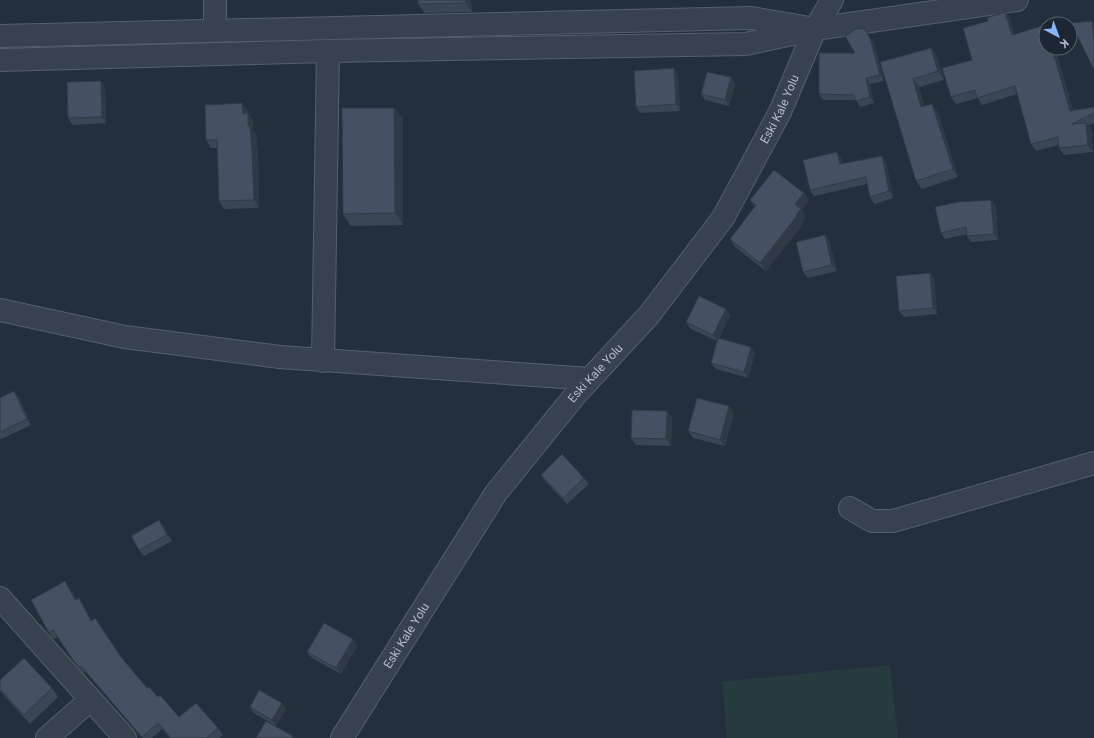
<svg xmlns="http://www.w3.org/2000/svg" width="1094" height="738" font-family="Roboto,sans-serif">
<rect width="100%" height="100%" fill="#242f3e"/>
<!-- green -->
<polygon fill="#263c3f" points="890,665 898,738 727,738 722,682"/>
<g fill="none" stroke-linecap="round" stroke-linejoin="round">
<defs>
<g id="minor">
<polyline points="215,0 215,30"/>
<polyline points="0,310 125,337 280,357 590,379"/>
<polyline points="323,361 328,51"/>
<polyline points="850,508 872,521 893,521 1094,463"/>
<polyline points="0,598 125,738"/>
<polyline points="47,738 90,700"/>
</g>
<g id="tertiary">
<polyline points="0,36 751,18 804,27"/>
<polyline points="0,60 328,51 746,44 815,29 1017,0"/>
<path id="s1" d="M342,738L496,493L577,393L649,315L723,218L780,112L815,29L832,0"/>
</g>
</defs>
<!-- minor casing -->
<use href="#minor" stroke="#565f6c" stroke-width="24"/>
<!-- tertiary casing -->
<use href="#tertiary" stroke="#565f6c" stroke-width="24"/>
<!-- minor -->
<use href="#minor" stroke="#38414e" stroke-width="22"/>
<!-- tertiary -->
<use href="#tertiary" stroke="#38414e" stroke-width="22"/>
</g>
<!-- wall -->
<g fill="#3b4654">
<polygon points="418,0 471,0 472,12 425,13 418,4"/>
<polygon points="1010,19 1014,34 1046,48 1055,48 1073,110 1094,107 1094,123 1088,125 1091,130 1093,152 1064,155 1059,148 1058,145 1036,151 1031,144 1017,94 982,105 978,98 956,104 951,97 972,60"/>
<polygon points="864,28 874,44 884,81 870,84 874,103 860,107 856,100 823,100 819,94 855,53"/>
<polygon points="931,48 937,56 944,80 919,87 924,106 938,112 958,177 922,189 916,181 880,62"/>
<polygon points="678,74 680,111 640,113 636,107"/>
<polygon points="731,77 735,84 729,106 705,100 701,94"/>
<polygon points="105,87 106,123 73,125 68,118"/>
<polygon points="242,103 248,111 248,113 253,121 253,131 256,134 258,157 259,208 224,209 219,201 217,148 211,148 206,140"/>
<polygon points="394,108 403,119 403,225 351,226 343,214"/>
<polygon points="841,158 842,163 886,162 893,198 875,204 870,197 867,184 814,196 810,190"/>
<polygon points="804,193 809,201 802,210 806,217 802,222 803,224 766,271 735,247 730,239 755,207 750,200"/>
<polygon points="991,200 996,206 998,240 971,242 967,236 967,234 945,239 941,233"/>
<polygon points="825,235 829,241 837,271 808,278 803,272"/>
<polygon points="930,273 934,279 937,314 904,317 899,311"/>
<polygon points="730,315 719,338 755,353 748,378 716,369 711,363 717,341 691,329 686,322"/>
<polygon points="19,397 31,425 1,439 0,438 0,398"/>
<polygon points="729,406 734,413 725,446 693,438 688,431"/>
<polygon points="672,417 671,446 636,445 631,438"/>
<polygon points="541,475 584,478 589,484 567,504 545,481"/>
<polygon points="164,527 172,541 144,556 139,550"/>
<polygon points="69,587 76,599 83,604 91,620 122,658 147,688 179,717 218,728 223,735 219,738 170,738 162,729 152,738 142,738 86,672 84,673 78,666 58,637 53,639 49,633"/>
<polygon points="357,646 341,674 312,658 307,652"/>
<polygon points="0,680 52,688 58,697 30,724 0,691"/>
<polygon points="250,707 286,709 276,726 254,713"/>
</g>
<!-- shaded-wall -->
<g fill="#303945">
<polygon points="465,0 471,0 472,12 466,3"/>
<polygon points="1005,12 1010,19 1017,42 1012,35"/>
<polygon points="1092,21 1094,23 1094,41"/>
<polygon points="864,28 874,44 884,81 880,75"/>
<polygon points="931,48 937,56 944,80 938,71"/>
<polygon points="1052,48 1055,48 1075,118 1070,111"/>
<polygon points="674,68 678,74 680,111 676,104"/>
<polygon points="731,77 735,84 729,106 725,100"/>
<polygon points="866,78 870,84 874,103 870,97"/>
<polygon points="913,79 919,87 927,115 921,107"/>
<polygon points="101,81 105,87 106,123 102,117"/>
<polygon points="242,103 248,111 248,113 253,121 253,131 256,134 258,157 259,208 254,200 248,126 243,114"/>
<polygon points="932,104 938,112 958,177 953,169"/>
<polygon points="394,108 403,119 403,225 395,213"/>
<polygon points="1086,123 1091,130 1093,152 1088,145"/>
<polygon points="837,152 841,158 844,170 840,164"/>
<polygon points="882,156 886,162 893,198 889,191"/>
<polygon points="804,193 809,201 802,210 806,217 802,222 803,224 766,271 760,263 796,215 795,204"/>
<polygon points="991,200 996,206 998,240 994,234"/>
<polygon points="825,235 829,241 837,271 832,265"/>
<polygon points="930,273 934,279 937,314 933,308"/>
<polygon points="726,309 730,315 718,341 713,335"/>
<polygon points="751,347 755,353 748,378 744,372"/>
<polygon points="14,391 19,397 31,425 27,419"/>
<polygon points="729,406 734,413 725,446 720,440"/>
<polygon points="667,411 672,417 671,446 666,439"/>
<polygon points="159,520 164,527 172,541 167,535"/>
<polygon points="65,581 69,587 79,606 75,600"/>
<polygon points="79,598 83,604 95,627 91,621"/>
<polygon points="353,639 357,646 341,674 336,668"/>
<polygon points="282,703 286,709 276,726 272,720"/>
</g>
<!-- building -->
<g fill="#455162" stroke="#303945">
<polygon points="418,0 465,0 466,3 418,4"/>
<polygon points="1005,12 1012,35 1045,25 1046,48 1052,48 1070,111 1094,107 1094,113 1072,124 1086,123 1088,145 1059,148 1058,137 1031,144 1015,86 977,98 975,90 951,97 942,68 972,60 963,28 988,21 987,18"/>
<polygon points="1092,21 1094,41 1094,70 1071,23"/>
<polygon points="864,28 870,38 880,75 866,78 870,97 856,101 854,95 819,94 819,53 855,53 845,36 856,29"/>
<polygon points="931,48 938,71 913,79 921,107 932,104 953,169 916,181 880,62"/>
<polygon points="674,68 676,104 636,107 634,71"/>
<polygon points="707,72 731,77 725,100 701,94"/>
<polygon points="101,81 102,117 68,118 67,82"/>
<polygon points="242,103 243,114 248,113 248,126 250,126 252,150 254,200 219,201 217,140 206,140 205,105"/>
<polygon points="342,108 394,108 395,213 343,214"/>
<polygon points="837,152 840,164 882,156 889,191 870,197 866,177 810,190 803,160"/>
<polygon points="774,170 804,193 795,204 801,209 796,215 797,216 760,263 730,239 756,205 750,200"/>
<polygon points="991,200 994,234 967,236 966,227 941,233 935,207 958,202"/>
<polygon points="825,235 832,265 803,272 796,242"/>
<polygon points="930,273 933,308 899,311 896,276"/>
<polygon points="699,296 726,309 713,335 686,322"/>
<polygon points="718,338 751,347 744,372 711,363"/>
<polygon points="14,391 27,419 0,432 0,398"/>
<polygon points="697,398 729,406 720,440 688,431"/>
<polygon points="632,410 667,411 666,439 631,438"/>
<polygon points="562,454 584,478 563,498 541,475"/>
<polygon points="159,520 167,535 139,550 131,536"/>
<polygon points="65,581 75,600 79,598 91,621 95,618 121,657 147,688 149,687 158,697 160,695 179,717 196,703 218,728 207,738 171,738 158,723 142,737 81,666 79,667 73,660 53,630 49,633 31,600"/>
<polygon points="324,623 353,639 336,668 307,652"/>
<polygon points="24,658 52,688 24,715 0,689 0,680"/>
<polygon points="259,690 282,703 272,720 250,707"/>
<polygon points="266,721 293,736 292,738 256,738"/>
</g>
<g text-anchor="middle" stroke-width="3" stroke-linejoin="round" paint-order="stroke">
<!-- street labels -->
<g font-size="12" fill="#b4bcc9" stroke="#1d2633">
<text dy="4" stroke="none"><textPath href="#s1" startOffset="769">Eski Kale Yolu</textPath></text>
<text dy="4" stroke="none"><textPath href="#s1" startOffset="445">Eski Kale Yolu</textPath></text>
<text dy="4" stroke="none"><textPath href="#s1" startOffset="121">Eski Kale Yolu</textPath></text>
</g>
</g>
<!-- north arrow -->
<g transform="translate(1058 36) rotate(139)"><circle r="19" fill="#1d2633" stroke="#59626f"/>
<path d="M0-3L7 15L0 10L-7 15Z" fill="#8ab4f8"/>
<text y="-6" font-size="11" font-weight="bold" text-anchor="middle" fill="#b4bcc9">K</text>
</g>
</svg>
